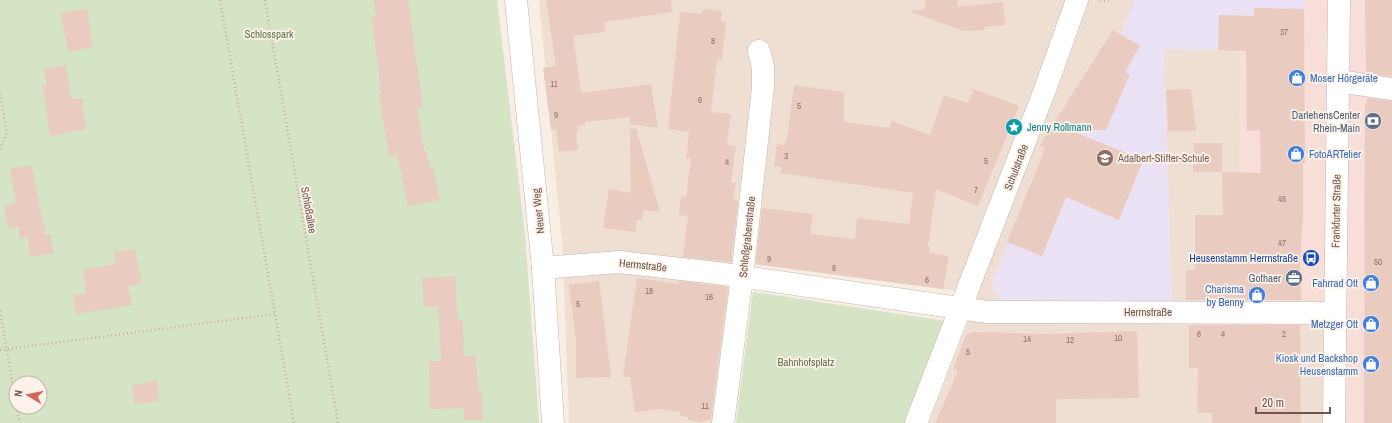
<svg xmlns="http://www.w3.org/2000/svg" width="1392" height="423" font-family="'Archivo Narrow',sans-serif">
<rect width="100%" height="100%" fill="#f8eee4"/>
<!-- residential -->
<polygon fill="#efdfd3" points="539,0 1304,0 1269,326 1325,325 1323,423 929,423 979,294 735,262 713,423 569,423 563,255"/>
<!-- commercial -->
<polygon fill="#f7ded9" points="1304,0 1392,0 1392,423 1323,423 1325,325 1262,326 1263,209 1239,209 1240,51 1304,52"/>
<!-- education -->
<polygon fill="#ebe1f5" points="1134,0 1304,0 1304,52 1164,49 1172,302 999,300 991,285 1038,167 1047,150 1040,145 1113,30 1121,34"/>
<!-- green -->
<g fill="#d5e4c5" fill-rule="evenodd">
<path d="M0,0H497L525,235L539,423H0ZM16,383H40V407H16Z"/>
<polygon points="753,292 946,321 906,423 736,423"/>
</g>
<!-- building -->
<g fill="#eacbbf">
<polygon points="374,0 408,0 423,107 417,108 424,151 426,150 430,168 433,168 440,200 408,206 397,155 389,156 379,95 381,95 379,72 371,17 376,16"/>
<polygon points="546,0 671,0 672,12 604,22 605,32 573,36 581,93 651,84 658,128 630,124 630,117 585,122 585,125 577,126 578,132 576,133 578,150 559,152 556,129 551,130 543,68 556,66"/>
<polygon points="926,0 958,0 957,7 1003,2 1005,25 984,27 985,30 964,31 909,11 924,10"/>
<polygon points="1365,0 1392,0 1392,76 1366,73"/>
<polygon points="87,8 93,47 68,52 61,14"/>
<polygon points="1254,8 1304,9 1305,163 1303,163 1303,215 1300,261 1301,300 1186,300 1186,270 1195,270 1195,215 1223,215 1222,172 1261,173 1260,130 1247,131 1246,51 1218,50 1219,15 1254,16"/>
<polygon points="703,9 722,11 721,21 726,22 722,60 717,59 711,112 731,114 727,145 736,146 731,183 736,183 733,200 738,201 731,262 683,257 688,216 679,215 681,196 686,197 691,159 686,158 689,132 668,129 680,12 702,14"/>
<polygon points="1113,30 1140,46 1125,72 1130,74 1106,130 1067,129 1143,160 1119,220 1066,197 1042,256 1007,242 1045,149 1040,145"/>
<polygon points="66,65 71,99 82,98 86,129 50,136 43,86 47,85 44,69"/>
<polygon points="794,85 844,92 844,122 889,128 892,121 930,135 944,95 968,103 974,89 1019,106 978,206 936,189 928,246 930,246 929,253 949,256 943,289 756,264 762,208 813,214 810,234 855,239 857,218 909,224 913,193 781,173 782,167 774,166 777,144 784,145 787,139"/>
<polygon points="1191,89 1196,131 1168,131 1166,90"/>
<polygon points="1367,98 1392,101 1392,423 1364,423 1365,104 1367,104"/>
<polygon points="636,128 660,212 643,210 642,220 637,219 635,232 603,228 609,189 631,193 630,129"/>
<polygon points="1194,143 1222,143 1222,172 1193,172"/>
<polygon points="31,165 46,235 50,234 53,254 30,257 28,238 20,239 18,226 8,228 4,206 16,203 10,169"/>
<polygon points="135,249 142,283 128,286 132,305 76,314 73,295 86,293 83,270 116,264 114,252"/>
<polygon points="455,276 458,320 463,320 464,356 475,355 479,391 482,391 483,420 464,420 464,408 430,409 429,361 441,361 438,306 424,307 422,278"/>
<polygon points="637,278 679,284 679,281 728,287 711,419 701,422 688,420 688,417 680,416 680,412 660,409 635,412 630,377 623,377"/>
<polygon points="599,281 611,377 576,378 576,340 569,285"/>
<polygon points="1189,325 1300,325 1301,423 1212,423 1212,413 1197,413 1198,368 1189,368"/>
<polygon points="1137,331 1139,398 1056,399 1056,423 935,423 958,371 953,369 966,335 972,332 1046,334"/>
<polygon points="157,380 159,401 135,404 132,386"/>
</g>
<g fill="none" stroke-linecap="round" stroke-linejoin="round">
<defs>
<g id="street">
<polyline points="516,0 543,268 553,423"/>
<polyline points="1338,81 1392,89"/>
<polyline points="543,268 619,262 717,273 987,312 1335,313"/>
<polyline points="723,423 742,277 763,87 763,67 759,51"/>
<polyline points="916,423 1046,87 1077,0"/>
</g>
<polyline id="secondary" points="1334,423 1339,0"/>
</defs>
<!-- street casing -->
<use href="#street" stroke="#c7b5ac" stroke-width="23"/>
<!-- secondary casing -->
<use href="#secondary" stroke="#ccb7ad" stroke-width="23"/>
<!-- path -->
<g stroke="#ceafa3" stroke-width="2.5" stroke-dasharray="1 3" stroke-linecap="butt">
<polyline points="220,0 294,423"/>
<polyline points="265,0 338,423"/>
<polyline points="1100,2 1110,0"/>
<polyline points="0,94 7,133 0,149"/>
<polyline points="0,311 16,403"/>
<polyline points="0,350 276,314"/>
<polyline points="17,407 20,423"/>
</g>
<!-- street -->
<use href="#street" stroke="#fff" stroke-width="22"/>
<!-- secondary -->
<use href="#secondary" stroke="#fff" stroke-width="22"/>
</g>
<!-- icons -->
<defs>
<symbol id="shop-disc" viewBox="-11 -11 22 22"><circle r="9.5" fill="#3f7fe0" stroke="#fcf2e9"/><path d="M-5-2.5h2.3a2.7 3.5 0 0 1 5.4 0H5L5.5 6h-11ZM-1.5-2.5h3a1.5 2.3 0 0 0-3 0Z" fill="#fff"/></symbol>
<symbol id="bank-disc" viewBox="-11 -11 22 22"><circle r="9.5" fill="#5c6f8a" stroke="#fcf2e9"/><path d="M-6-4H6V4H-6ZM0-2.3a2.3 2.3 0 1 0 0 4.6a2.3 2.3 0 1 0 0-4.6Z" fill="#fff"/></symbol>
<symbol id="sight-disc" viewBox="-11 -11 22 22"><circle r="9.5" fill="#0f9aa8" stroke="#fcf2e9"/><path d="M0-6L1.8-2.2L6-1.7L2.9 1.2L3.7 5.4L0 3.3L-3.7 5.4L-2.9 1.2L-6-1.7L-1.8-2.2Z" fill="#fff"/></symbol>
<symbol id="school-disc" viewBox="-11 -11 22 22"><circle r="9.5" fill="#8d6e63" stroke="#fcf2e9"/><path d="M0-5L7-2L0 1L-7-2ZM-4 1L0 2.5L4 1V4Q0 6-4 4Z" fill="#fff"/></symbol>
<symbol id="bus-disc" viewBox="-11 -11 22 22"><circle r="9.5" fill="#1a4fb4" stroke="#fcf2e9"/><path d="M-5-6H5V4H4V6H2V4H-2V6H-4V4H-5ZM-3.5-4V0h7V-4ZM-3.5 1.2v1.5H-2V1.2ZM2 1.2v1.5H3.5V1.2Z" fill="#fff"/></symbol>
<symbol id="office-disc" viewBox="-11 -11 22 22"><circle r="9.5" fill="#5c6f8a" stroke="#fcf2e9"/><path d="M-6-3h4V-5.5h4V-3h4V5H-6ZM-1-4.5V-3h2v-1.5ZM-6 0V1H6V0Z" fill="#fff"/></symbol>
</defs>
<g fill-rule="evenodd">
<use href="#shop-disc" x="1287" y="68" width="20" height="20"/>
<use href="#bank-disc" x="1363" y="111" width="20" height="20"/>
<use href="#sight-disc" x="1004" y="117" width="20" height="20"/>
<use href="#shop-disc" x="1286" y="144" width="20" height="20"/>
<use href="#school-disc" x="1095" y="148" width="20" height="20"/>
<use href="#bus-disc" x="1301" y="248" width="20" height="20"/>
<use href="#office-disc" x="1284" y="268" width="20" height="20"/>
<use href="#shop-disc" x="1361" y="273" width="20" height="20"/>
<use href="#shop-disc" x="1247" y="285" width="20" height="20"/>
<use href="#shop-disc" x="1361" y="314" width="20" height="20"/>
<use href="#shop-disc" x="1361" y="354" width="20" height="20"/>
</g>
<g text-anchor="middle" stroke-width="3.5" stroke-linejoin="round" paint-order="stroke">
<!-- number labels -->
<g font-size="9" fill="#8c726a">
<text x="1284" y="35">37</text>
<text x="713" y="44">8</text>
<text x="554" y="87">11</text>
<text x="700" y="103">6</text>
<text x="799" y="109">5</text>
<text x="556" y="118">9</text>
<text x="786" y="159">3</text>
<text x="986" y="164">5</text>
<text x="727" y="165">4</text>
<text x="976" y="193">7</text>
<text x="1282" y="202">45</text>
<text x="1282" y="246">47</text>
<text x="769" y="262">9</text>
<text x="1378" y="265">50</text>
<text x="834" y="271">8</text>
<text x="927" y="283">6</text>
<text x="649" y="294">18</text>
<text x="709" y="300">16</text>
<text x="578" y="307">5</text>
<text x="1199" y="337">6</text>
<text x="1223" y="337">4</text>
<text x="1284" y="337">2</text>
<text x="1118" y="341">10</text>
<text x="1027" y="342">14</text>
<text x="1070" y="343">12</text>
<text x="968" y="355">5</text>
<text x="705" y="409">11</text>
</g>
<!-- park labels -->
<g font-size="11" fill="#5d774a" stroke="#fcf2e9">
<text x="269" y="38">Schlosspark</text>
<text x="806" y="366">Bahnhofsplatz</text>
</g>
<!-- shop labels -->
<g font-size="11" fill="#366cbe" stroke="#fcf2e9" text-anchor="end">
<text x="1310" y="82" text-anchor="start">Moser Hörgeräte</text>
<text x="1309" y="158" text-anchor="start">FotoARTelier</text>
<text x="1358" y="287">Fahrrad Ott</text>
<text x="1244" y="293">Charisma<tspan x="1244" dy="13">by Benny</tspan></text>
<text x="1358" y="328">Metzger Ott</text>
<text x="1358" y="362">Kiosk und Backshop<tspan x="1358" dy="13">Heusenstamm</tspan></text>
</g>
<!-- service labels -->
<g font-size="11" fill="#4e5e75" stroke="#fcf2e9" text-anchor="end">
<text x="1360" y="119">DarlehensCenter<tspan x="1360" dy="13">Rhein-Main</tspan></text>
<text x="1281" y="282">Gothaer</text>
</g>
<!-- culture labels -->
<g font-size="11" fill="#0d838f" stroke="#fcf2e9" text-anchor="start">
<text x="1027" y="131">Jenny Rollmann</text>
</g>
<!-- education labels -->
<g font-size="11" fill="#785e54" stroke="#fcf2e9" text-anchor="start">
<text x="1118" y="162">Adalbert-Stifter-Schule</text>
</g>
<!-- street labels -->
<g font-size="11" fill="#6d554d" stroke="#fcf2e9">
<text transform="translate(1016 167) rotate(-69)" y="4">Schulstraße</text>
<text transform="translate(309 210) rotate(80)" y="4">Schloßallee</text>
<text transform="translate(538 211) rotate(-96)" y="4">Neuer Weg</text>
<text transform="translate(1336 211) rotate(-89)" y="4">Frankfurter Straße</text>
<text transform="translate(747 237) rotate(-84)" y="4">Schloßgrabenstraße</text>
<text transform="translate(643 265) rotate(6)" y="4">Herrnstraße</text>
<text x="1148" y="316">Herrnstraße</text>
</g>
<!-- transit labels -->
<g font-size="11" fill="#164399" stroke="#fcf2e9" text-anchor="end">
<text x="1298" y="262">Heusenstamm Herrnstraße</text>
</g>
</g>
<!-- north arrow -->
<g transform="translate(28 395) rotate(280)"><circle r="19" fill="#fcf2e9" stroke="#c3b3ab"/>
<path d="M0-3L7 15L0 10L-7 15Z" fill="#d26659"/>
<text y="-6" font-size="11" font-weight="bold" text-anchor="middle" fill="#6d554d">N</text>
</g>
<!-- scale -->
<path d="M1256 407v6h74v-6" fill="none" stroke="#6d554d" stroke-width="2"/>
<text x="1262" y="407" font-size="12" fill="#6d554d" stroke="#fcf2e9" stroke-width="3" paint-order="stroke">20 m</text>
</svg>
